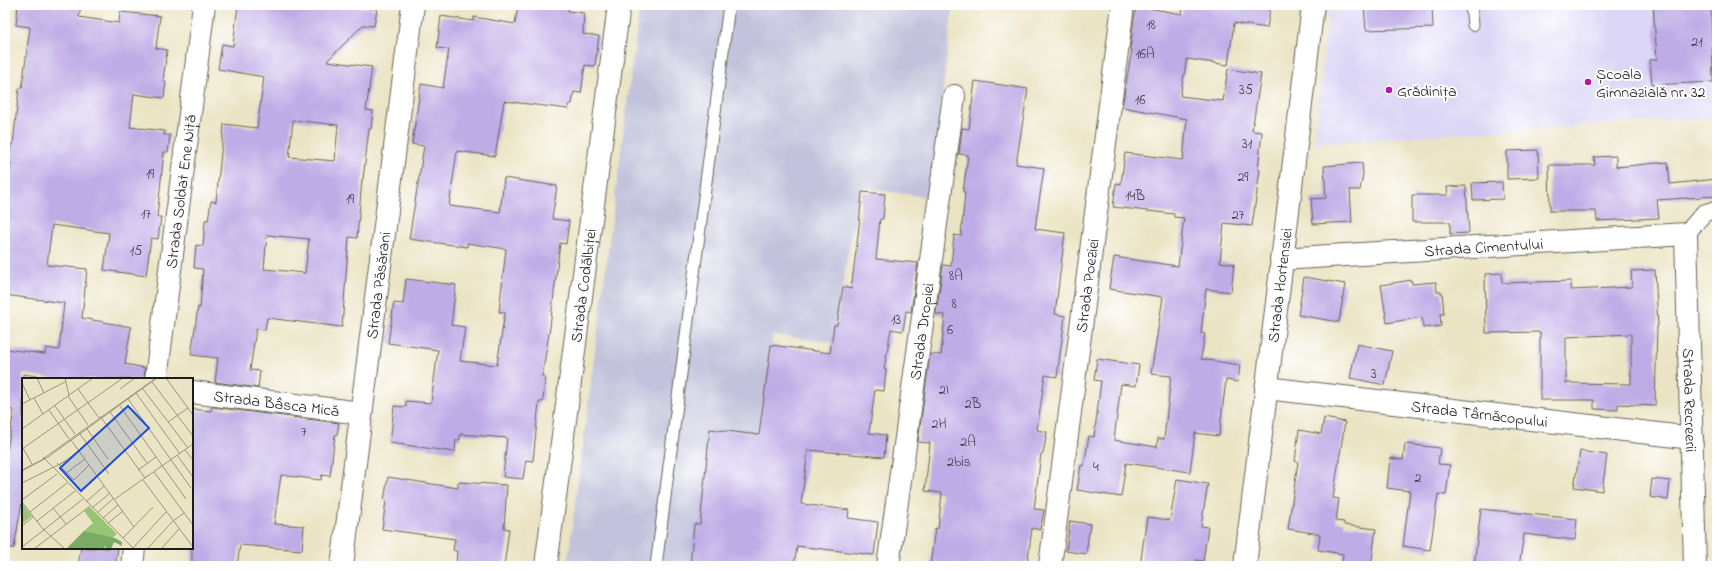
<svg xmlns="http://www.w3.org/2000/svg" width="1722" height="571" font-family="'Indie Flower',sans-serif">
<rect width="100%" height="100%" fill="#fff"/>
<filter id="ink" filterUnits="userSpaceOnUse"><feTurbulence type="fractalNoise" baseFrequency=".025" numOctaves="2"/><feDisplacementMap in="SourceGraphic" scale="8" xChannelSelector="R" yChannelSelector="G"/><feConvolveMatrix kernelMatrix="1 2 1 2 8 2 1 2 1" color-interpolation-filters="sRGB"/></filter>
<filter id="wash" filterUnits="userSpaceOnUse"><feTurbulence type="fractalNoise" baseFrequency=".012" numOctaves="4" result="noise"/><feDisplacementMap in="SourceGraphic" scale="16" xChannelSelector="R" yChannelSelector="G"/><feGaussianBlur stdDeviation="0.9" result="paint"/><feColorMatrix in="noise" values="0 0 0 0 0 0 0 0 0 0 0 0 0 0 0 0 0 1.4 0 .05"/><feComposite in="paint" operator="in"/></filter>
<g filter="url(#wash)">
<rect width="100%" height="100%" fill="#ebe4c4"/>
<!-- built -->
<polygon fill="#dcd6f6" points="1329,5 1717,5 1717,117 1314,143"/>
<!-- industrial -->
<polygon fill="#c2c2dc" points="640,5 953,5 930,198 860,187 832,342 773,335 741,566 567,566"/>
<g id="blocks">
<!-- building -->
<g fill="#beace6" fill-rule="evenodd">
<polygon points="18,5 81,5 79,17 119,23 120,12 160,16 156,48 167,50 163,81 166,81 164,98 134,94 130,127 165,131 164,135 170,135 168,152 164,152 157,217 161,217 158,239 151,238 146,276 104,270 109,233 52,225 47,265 87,269 82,318 131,327 125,364 145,368 144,379 58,379 23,374 23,496 14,548 5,548 5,462 14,410 5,409 5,349 45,354 46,348 59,350 64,303 5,295 5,236 8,214 5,214 5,208 11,163 9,163 11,144 13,144 19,88 22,88 30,27 16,25"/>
<path d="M238,5H344L377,9L374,26L363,25L327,61L372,67L366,110L373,111L371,129H369L363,179H362L357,238L349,237L342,327L267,318L265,330L256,329L250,370L260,371L258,388L215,382L218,358L191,355L198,307L200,308L203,269L194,268L196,245L203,246L205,220H208L211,201L216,202L224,124L257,128L264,77L218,69L222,44L233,46ZM293,120L338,125L335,161L289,157ZM267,235L309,239L305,273L264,269Z"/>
<polygon points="518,5 569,5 568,11 584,13 583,34 599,36 595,66 585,65 581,93 574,92 572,104 569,104 568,109 504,101 495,156 457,151 449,206 500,212 504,178 557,186 552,219 569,221 566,244 560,243 550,327 542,377 545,377 543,402 539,402 533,461 526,460 523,479 503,477 507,438 460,434 460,440 456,440 455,452 390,443 394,406 406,407 406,401 431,403 438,350 388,343 394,303 403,304 406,279 456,285 451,325 465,327 460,361 497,365 505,312 499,312 506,249 467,243 467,247 409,239 424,146 412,144 421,84 443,88 449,49 437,48 441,16 473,21 474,17 515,24"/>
<polygon points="1183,5 1247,5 1270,8 1267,28 1234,23 1228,65 1187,59 1180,96 1223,101 1228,69 1261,74 1252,131 1262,132 1258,170 1260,170 1252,226 1224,223 1220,262 1234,264 1231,292 1206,289 1201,333 1205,334 1201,359 1240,365 1238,382 1226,380 1219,436 1195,433 1190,472 1126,463 1121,497 1077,490 1081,465 1084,466 1089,436 1094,437 1101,381 1094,380 1097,359 1139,365 1136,386 1121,384 1114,440 1157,447 1158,438 1164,439 1171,376 1151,374 1163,297 1109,289 1114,257 1178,266 1184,218 1174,217 1174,214 1113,207 1116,183 1121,184 1125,153 1183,160 1187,119 1122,107 1132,49 1130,49 1136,6 1182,14"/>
<polygon points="1364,5 1432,5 1433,28 1366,30"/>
<polygon points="1653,5 1711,5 1713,82 1652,85 1650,60 1657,59"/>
<polygon points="975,81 1028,89 1016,164 1044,168 1035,229 1065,233 1055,314 1065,316 1057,377 1045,375 1037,430 1047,432 1043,454 1041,454 1034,509 1044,510 1040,530 1032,528 1027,566 930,566 935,528 938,529 942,493 925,491 930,443 918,442 930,354 941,355 945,315 936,314 943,265 951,266 954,235 961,236 965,192 963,192 968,155 959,154 962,128 969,129"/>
<polygon points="1538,150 1539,178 1507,179 1507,151"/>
<polygon points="1616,156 1616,167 1668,162 1670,184 1717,179 1717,196 1657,200 1659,218 1597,221 1596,211 1550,211 1549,165 1595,165 1594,157"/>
<polygon points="1362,163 1363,174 1360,190 1350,190 1352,222 1313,224 1311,199 1326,198 1324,166"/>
<polygon points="1502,182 1503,199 1473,200 1472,183"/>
<polygon points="1466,186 1469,233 1450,234 1450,222 1412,222 1412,195 1448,195 1447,187"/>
<polygon points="862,192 885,194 883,219 880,219 876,259 918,263 911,312 906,311 903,331 891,329 884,369 886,370 884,391 875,390 869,433 886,435 884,457 808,450 801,504 849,510 848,518 878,522 874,555 797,546 794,566 690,566 694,524 700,524 710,429 759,435 771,345 830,353 834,325 837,325 843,287 851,289 858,236"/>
<path d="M1655,270L1658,326H1657L1655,406L1618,404V410L1594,409V400H1540V332L1486,333L1485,274L1502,273V283L1571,281V290L1632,287L1631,271ZM1631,334V384L1566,383V337Z"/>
<polygon points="1304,277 1345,284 1339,322 1298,315"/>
<polygon points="1411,280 1412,284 1436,282 1437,292 1442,292 1444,314 1440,314 1441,326 1423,328 1422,317 1387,323 1381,285"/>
<polygon points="1357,344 1392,351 1385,385 1350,378"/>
<polygon points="212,407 339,423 337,435 335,435 330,476 322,475 321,480 281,475 274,524 304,526 302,550 240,545 237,566 192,566 192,409 211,411"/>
<polygon points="1324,418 1345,422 1333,498 1339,499 1336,521 1344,522 1344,525 1376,529 1371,566 1342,566 1343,554 1318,550 1320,534 1288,529 1298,462 1295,461 1299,430 1321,434"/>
<polygon points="1405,444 1440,448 1438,464 1450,465 1446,495 1438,494 1430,550 1403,546 1410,491 1387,488 1390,458 1403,460"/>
<polygon points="1580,451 1607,455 1602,491 1574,487"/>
<polygon points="388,477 458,488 458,482 507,485 504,528 509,529 504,566 456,566 457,551 453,550 455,539 382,529 386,501 384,500"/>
<polygon points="1177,479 1208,484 1201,526 1208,527 1203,561 1196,560 1196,566 1140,566 1147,517 1170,520"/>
<polygon points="1652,479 1670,481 1668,500 1650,497"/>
<polygon points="1481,509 1577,519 1575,540 1524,534 1519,566 1474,566"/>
<polygon points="1070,521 1090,524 1086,554 1066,551"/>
<polygon points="81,548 118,548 115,566 78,566"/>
</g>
</g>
</g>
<g filter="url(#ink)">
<use href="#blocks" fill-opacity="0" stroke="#646257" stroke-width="1"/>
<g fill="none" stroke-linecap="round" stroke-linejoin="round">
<defs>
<g id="service">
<polyline points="1471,5 1473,25"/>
<polyline points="656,566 729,5"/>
</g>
<polyline id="pedestrian" points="1686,234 1704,213 1717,209"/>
<g id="minor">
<path id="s1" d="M1281,259L1686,234L1695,566"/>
<path id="s2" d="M156,379L204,5"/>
<path id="s3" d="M1266,388L1692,438"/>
<path id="s4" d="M192,392L361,413"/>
<polyline points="132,566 134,548"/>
<path id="s5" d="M342,566L413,5"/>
<path id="s6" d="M888,566L954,96"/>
<path id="s7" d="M1050,566L1123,5"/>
</g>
<g id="tertiary">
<path id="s8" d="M546,566L619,5"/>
<path id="s9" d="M1245,566L1313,5"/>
</g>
</defs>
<!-- service casing -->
<use href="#service" stroke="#646257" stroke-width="13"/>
<!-- pedestrian casing -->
<use href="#pedestrian" stroke="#646257" stroke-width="19"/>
<!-- minor casing -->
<use href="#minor" stroke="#646257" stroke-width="24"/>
<!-- tertiary casing -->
<use href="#tertiary" stroke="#646257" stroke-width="24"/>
<!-- service -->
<use href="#service" stroke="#fff" stroke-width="11"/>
<!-- pedestrian -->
<use href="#pedestrian" stroke="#fff" stroke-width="17"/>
<!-- minor -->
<use href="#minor" stroke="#fff" stroke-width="22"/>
<!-- tertiary -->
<use href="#tertiary" stroke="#fff" stroke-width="22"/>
</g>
</g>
<!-- markers -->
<g fill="#b5179e" stroke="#fff" stroke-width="1.5">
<circle cx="1588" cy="82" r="4"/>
<circle cx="1389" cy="90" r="4"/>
</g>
<g text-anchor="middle" stroke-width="4" stroke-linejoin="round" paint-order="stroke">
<!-- number labels -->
<g font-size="14" fill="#44404e">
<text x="1151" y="29">18</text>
<text x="1697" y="46">21</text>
<text x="1145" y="58">16A</text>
<text x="1246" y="94">35</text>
<text x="1140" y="104">16</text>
<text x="1247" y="148">31</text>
<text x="150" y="178">19</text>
<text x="1243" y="181">29</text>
<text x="1135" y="200">14B</text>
<text x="350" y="203">19</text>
<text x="146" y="218">17</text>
<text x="1238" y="219">27</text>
<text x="136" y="255">15</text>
<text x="956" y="280">8A</text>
<text x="954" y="308">8</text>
<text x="896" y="324">13</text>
<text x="950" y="334">6</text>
<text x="1374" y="378">3</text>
<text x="944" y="394">2I</text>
<text x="973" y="408">2B</text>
<text x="939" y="428">2H</text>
<text x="304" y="436">7</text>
<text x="968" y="446">2A</text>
<text x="959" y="466">2bis</text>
<text x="1096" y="471">4</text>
<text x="1418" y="482">2</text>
</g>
<!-- poi labels -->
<g font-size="16" fill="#1c1c1c" stroke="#fff" text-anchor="start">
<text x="1596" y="79">Școala<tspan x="1596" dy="18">Gimnazială nr. 32</tspan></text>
<text x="1397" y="96">Grădinița</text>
</g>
<!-- street labels -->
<g font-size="16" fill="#1c1c1c" stroke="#fff">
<text dy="6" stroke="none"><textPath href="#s2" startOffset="189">Strada Soldat Ene Niță</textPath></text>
<text dy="6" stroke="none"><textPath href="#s1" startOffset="203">Strada Cimentului</textPath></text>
<text dy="6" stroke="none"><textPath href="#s5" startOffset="283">Strada Păsărani</textPath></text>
<text dy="6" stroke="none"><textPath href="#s9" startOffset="283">Strada Hortensiei</textPath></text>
<text dy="6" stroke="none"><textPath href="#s8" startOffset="283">Strada Codălbiței</textPath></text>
<text dy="6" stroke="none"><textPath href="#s7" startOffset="283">Strada Poeziei</textPath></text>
<text dy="6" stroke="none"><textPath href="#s6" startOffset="237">Strada Dropiei</textPath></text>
<text dy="6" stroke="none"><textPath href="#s1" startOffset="572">Strada Recreerii</textPath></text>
<text dy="6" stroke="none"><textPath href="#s4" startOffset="85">Strada Bâsca Mică</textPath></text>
<text dy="6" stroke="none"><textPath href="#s3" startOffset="215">Strada Târnăcopului</textPath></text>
</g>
</g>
<!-- overview -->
<g transform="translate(22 378)">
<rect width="171" height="171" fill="#ebe4c4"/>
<path d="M0,125L10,138L0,146ZM68,129L95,156L90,160L62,153L71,145L62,133Z" fill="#97c574"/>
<path d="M62,153L93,160L100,164V168L92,164L89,171H84L83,167L82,171H44Z" fill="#79aa66"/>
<path fill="none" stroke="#989481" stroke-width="1" d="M15,0L22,15M43,0L47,17M144,0L171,37M130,4L171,58M0,5L8,22M56,11L77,40M98,11L113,0M121,11L166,70M114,15L158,76M46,18L66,47M12,20L21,36M106,21L169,110M0,26L43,4M33,28L53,56M98,28L164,121M27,32L47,61M88,34L125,85M78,38L123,100M146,44L166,30M0,51L71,0M65,51L86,81M58,56L87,96M49,62L112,149M1,70L10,86M0,71L101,0M163,72L171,82M155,77L171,99M21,79L111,170L144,134M35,85L52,102L67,87M37,87L57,73M0,92L18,83L134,0M116,92L134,79M0,93L26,79L135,0M132,94L171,147M44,95L63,81M121,102L171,169M0,105L44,83M93,121L171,66M0,122L35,96M0,124L21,151L43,171M64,124L82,108M31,130L44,146M70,130L88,115M8,134L45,105M75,135L92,120M81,140L96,127M15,143L53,113M151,143L162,135M86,145L101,133M0,148L11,139M101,160L131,129M0,169L61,121M12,171L68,128M125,171L151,143M139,171L157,151"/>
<path fill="#1d4ed8" fill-opacity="0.15" stroke="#1d4ed8" stroke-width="2" d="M106,28L127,50L59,113L38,90Z"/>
<rect width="171" height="171" fill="none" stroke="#1c1c1c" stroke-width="2"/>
</g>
<!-- margin -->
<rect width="1722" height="571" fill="none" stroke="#fff" stroke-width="20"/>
</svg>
